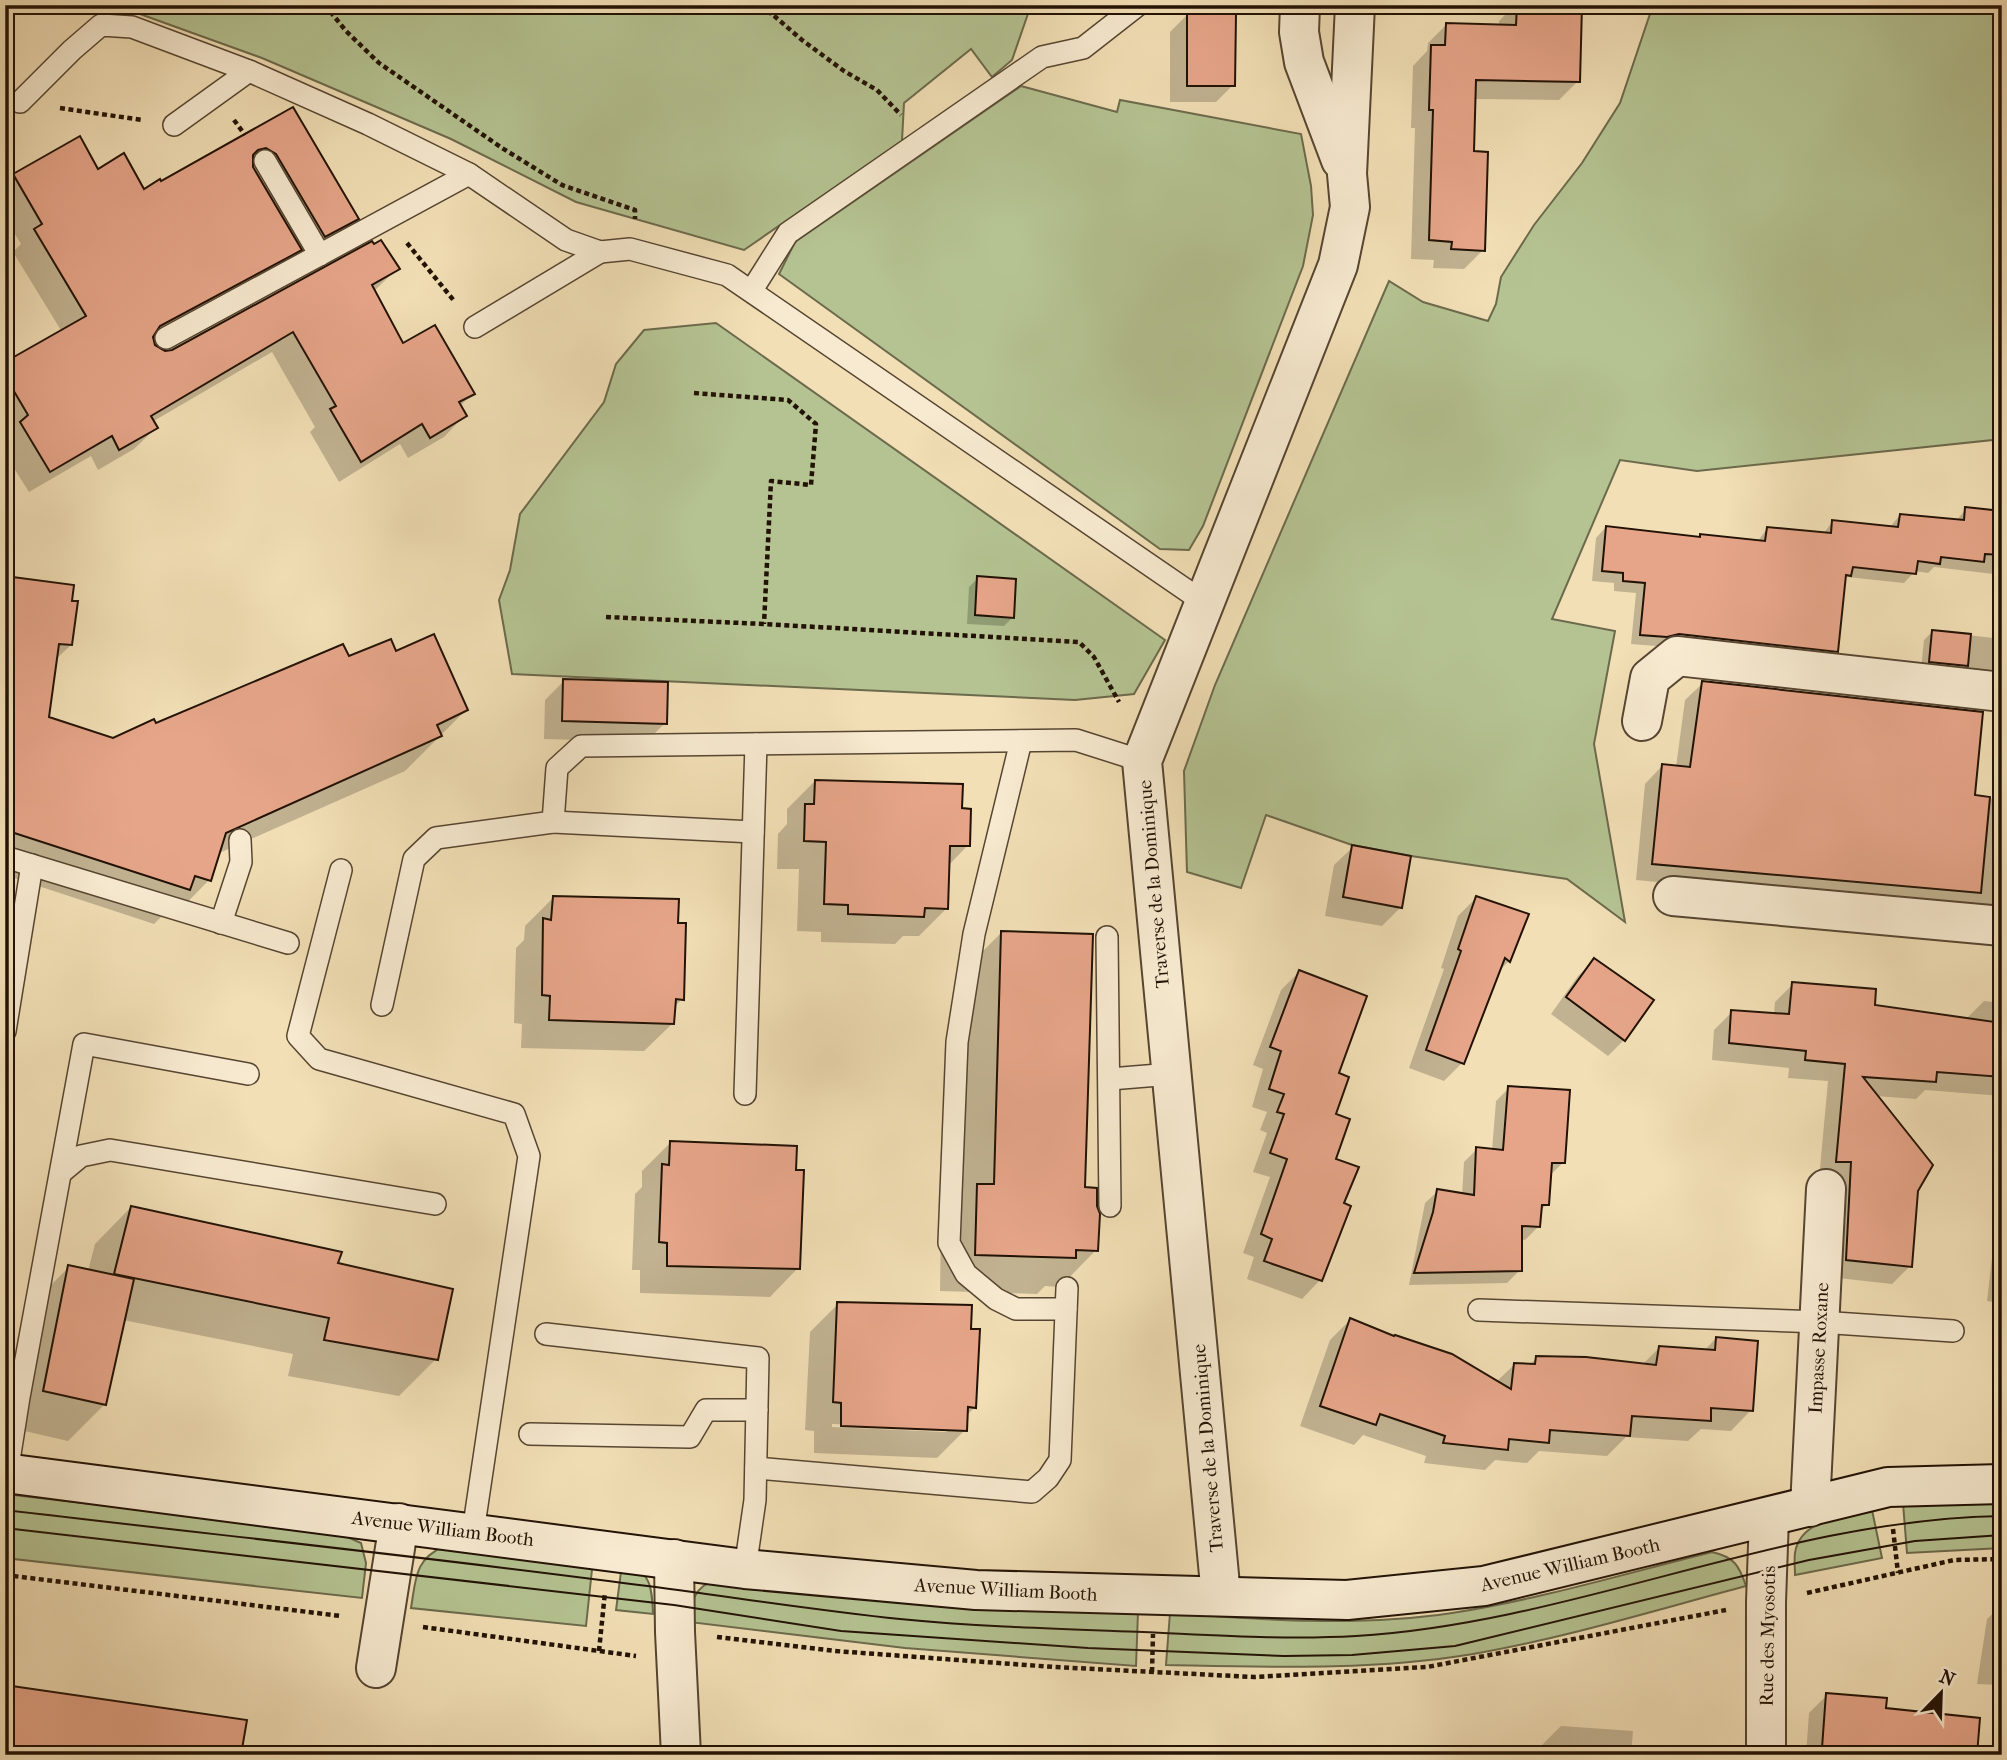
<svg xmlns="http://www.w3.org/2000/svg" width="2007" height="1760" font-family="'IM FELL French Canon',serif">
<rect width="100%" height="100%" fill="#f2dfb6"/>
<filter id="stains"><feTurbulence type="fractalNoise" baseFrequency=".00286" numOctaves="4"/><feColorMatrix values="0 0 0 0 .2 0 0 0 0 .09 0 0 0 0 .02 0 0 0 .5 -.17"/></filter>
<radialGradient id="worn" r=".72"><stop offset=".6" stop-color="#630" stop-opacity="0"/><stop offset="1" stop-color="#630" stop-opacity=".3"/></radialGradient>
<!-- green -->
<g fill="#b5c392" stroke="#6c6a4c" stroke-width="2">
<polygon points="115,5 1031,5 1012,60 992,77 971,49 904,103 902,141 744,250 576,202 451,139 262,58"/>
<polygon points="1653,5 2002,5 2002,439 1697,471 1620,460 1552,619 1615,631 1594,744 1625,922 1567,879 1411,856 1352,845 1266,815 1241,888 1187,872 1184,771 1215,685 1389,281 1423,302 1488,321 1496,304 1501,277 1534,225 1582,163 1620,103"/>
<polygon points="1021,86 1117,112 1120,100 1301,134 1311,186 1313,215 1303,266 1203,526 1189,550 1160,549 779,274 795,242"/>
<polygon points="716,323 1165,640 1134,694 1075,700 512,674 499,600 510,570 520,514 604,402 616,364 644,330"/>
<polygon points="5,1494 336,1532 361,1543 366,1563 362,1598 5,1558"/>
<polygon points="2002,1501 2002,1548 1907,1553 1903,1503"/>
<path d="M1872,1510L1882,1558L1795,1575C1795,1568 1794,1560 1795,1553C1800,1519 1845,1516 1872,1510Z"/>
<path d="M444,1546L593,1560L586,1626L411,1608C416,1579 414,1560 444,1546Z"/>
<path d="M1712,1552C1734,1557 1739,1565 1746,1586C1656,1610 1565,1638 1473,1654C1372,1671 1268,1667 1166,1665L1170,1613C1264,1620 1358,1627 1452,1613C1537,1600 1628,1573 1712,1552Z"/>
<path d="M622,1564C651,1569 652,1588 653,1614L616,1610Z"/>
<path d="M717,1579L1138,1612L1136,1666L905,1648L689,1622C692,1600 694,1587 717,1579Z"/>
</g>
<!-- shadow -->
<g fill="#0003" fill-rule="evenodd">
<polygon points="1082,5 1097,5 1085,12"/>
<polygon points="1515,5 1581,5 1578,81 1559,100 1474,99 1472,153 1483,250 1464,269 1433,268 1434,260 1411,259 1415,128 1411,128 1413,66 1427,51 1428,43 1447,24 1499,26 1499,21"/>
<polygon points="1187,15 1233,85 1216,102 1170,102 1170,32"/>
<polygon points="292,109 357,218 335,240 303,257 299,250 278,271 152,339 153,346 165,353 397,269 373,292 402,346 473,393 460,406 465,415 444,437 408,458 400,444 339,482 310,432 315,427 272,352 152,422 156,428 134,449 98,470 91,456 29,492 5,454 5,438 7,436 5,433 5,364 62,332 13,252 21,244 5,218 5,184 14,175 97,172 143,191 161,183"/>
<polygon points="1966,509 2002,513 2002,575 1934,567 1928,573 1915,571 1904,583 1847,577 1844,580 1837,651 1827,661 1668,644 1656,646 1631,644 1636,593 1614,591 1614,583 1592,581 1596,538 1606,527 1698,539 1701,536 1757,542 1767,529 1823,534 1833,521 1890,527 1900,515 1956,521"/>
<polygon points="5,578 71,645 55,660 47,718 113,740 348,658 395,653 466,710 405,771 217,854 209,880 175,915 166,912 154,924 5,875"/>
<polygon points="978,578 1013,617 1004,626 967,624 969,587"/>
<polygon points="1933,631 2002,639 2002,682 1921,670 1924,640"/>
<polygon points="564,681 665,723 646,742 544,739 545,700"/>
<polygon points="1703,683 1973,796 2002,800 2002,914 1636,880 1645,784 1662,766 1676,767 1685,700"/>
<polygon points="815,781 960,810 968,845 948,866 947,908 919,936 903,936 895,944 821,942 821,932 797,931 799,869 777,869 778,834 787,824 787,809"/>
<polygon points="1353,847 1401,907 1382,926 1325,916 1334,865"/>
<polygon points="553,898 676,925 682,999 673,1008 673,1023 644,1051 521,1048 522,1024 514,1023 516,948 524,940 525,926"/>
<polygon points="1476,898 1509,961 1497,973 1462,1063 1444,1081 1409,1068 1444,969 1441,968 1458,916"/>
<polygon points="1001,933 1084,1189 1096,1250 1060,1287 1045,1286 1037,1294 940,1291 941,1223 965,969"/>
<polygon points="1594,960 1624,1040 1608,1056 1551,1014 1578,976"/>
<polygon points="1299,972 1336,1074 1334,1160 1342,1204 1320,1280 1302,1299 1247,1279 1254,1257 1243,1253 1270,1177 1253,1172 1267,1133 1260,1130 1267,1112 1252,1107 1263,1069 1253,1065 1281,990"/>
<polygon points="1793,984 1873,1007 1966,1019 1984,1001 2002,1003 2002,1096 1925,1090 1916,1099 1876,1096 1916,1191 1910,1266 1892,1284 1829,1277 1819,1179 1828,1081 1788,1078 1789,1068 1712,1060 1714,1030 1732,1012 1774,1014 1775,1002"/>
<polygon points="1509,1088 1563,1163 1550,1175 1547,1204 1539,1212 1538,1227 1525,1240 1520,1239 1520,1270 1507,1283 1409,1285 1425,1203 1438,1191 1462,1195 1464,1162 1477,1149 1492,1150 1496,1101"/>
<polygon points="2002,1132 2002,1151 1999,1151"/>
<polygon points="670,1143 798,1268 770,1297 640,1293 640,1270 632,1270 635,1194 642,1187 642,1171"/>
<polygon points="131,1207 336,1264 436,1359 399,1396 288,1376 293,1354 123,1320 105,1404 68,1441 7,1427 32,1304 69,1267 88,1271 95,1244"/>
<polygon points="2002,1249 2002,1303 1987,1301 1992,1258"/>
<path d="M838,1304L975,1407L966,1416L965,1430L937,1458L814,1453V1431L805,1430L810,1332ZM832,1424L950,1428L946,1432L832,1427Z"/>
<polygon points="1350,1320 1496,1382 1514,1365 1529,1365 1537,1358 1642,1365 1659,1348 1704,1351 1716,1338 1751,1410 1731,1431 1701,1429 1688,1441 1626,1437 1607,1456 1539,1451 1527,1463 1495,1460 1485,1470 1424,1463 1426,1456 1363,1435 1354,1445 1300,1426 1330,1340"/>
<polygon points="2002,1605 2002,1685 1977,1684 1987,1619"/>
<polygon points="1827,1695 1975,1755 1806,1755 1809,1713"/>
<polygon points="1561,1726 1633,1731 1631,1755 1532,1755"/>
</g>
<!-- building -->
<g fill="#e6a589" stroke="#221205" stroke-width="2">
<polygon points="1517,5 1582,5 1580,82 1476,80 1474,151 1488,152 1485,251 1451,249 1452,242 1429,240 1433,110 1429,110 1431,45 1445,45 1446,23 1516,25"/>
<polygon points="1187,13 1236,14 1235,86 1187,86"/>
<polygon points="293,107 359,219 325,237 276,154 266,148 258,150 253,155 253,167 302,250 160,326 153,337 155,345 165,351 172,350 372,241 374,244 381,240 400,269 372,285 403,343 435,325 475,394 459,402 467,416 430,438 422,424 361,462 330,409 336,406 293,332 151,416 158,428 119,450 112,436 50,472 20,422 28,415 5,376 5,362 86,316 34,229 42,224 13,174 80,136 98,169 124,153 144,189 160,179 161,181"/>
<polygon points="1965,507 2002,511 2002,555 1985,554 1984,562 1941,557 1940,564 1918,561 1916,574 1853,567 1851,576 1846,575 1838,652 1679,634 1667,637 1640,635 1645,583 1623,581 1623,573 1602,571 1606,526 1700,537 1700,534 1765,541 1767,527 1831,533 1832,520 1898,527 1900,514 1964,520"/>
<polygon points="5,576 74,585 72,601 78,601 72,645 59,644 49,717 113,738 154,719 156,723 343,644 349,656 391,639 396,651 434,634 468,710 437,725 442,736 226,833 211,881 195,876 190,890 5,830"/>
<polygon points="977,576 1016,579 1014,618 975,615"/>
<polygon points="1932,630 1971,634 1968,666 1929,662"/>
<polygon points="563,679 668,682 667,724 562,721"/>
<polygon points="1702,681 1983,712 1975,795 1990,797 1981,893 1652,864 1662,764 1690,767"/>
<polygon points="815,780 963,784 962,808 971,809 970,846 950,846 948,909 925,908 924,917 848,914 848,905 824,904 826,842 804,841 805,804 814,804"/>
<polygon points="1352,845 1411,856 1402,908 1343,897"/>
<polygon points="553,896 679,899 678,923 686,923 684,1000 676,999 674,1024 549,1020 550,996 542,995 543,918 551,920"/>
<polygon points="1476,896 1529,914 1510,962 1505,958 1464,1064 1426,1050 1461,951 1458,949"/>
<polygon points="1001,931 1093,934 1085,1187 1097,1188 1097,1206 1100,1214 1098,1251 1076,1250 1076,1258 975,1255 977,1184 994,1184"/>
<polygon points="1594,958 1654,1000 1625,1041 1566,997"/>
<polygon points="1299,970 1367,996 1339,1073 1349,1077 1336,1114 1350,1119 1336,1159 1359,1167 1344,1203 1351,1206 1322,1281 1264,1261 1272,1239 1261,1234 1287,1159 1270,1153 1284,1114 1277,1112 1284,1094 1269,1089 1281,1051 1270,1047"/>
<polygon points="1792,982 1876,989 1875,1005 2002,1023 2002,1077 1937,1072 1936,1082 1863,1077 1933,1165 1918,1191 1912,1267 1846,1260 1851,1162 1836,1162 1845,1064 1805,1060 1806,1051 1729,1043 1731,1010 1789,1014"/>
<polygon points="1508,1086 1570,1090 1565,1163 1552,1163 1549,1205 1542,1205 1540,1227 1522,1226 1522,1271 1414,1273 1433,1212 1437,1189 1474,1195 1476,1147 1503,1150"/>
<polygon points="670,1141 797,1146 796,1170 804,1170 800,1269 667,1266 667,1243 659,1242 662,1164 669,1165"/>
<polygon points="131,1206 342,1252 338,1263 453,1289 438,1360 324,1340 329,1318 114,1274"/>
<polygon points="68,1265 134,1279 106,1405 43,1391"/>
<polygon points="837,1302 972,1305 971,1329 980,1329 976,1408 968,1407 967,1431 841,1426 841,1403 833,1402"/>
<polygon points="1350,1318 1394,1336 1395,1335 1452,1354 1511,1389 1514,1363 1535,1364 1536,1356 1586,1357 1656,1365 1659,1346 1715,1350 1716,1337 1758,1341 1753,1411 1711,1408 1711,1421 1632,1416 1630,1436 1550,1430 1549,1443 1509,1439 1508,1450 1443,1443 1445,1436 1380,1414 1376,1425 1320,1406"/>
<polygon points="5,1685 247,1720 241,1755 5,1755"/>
<polygon points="1826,1693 1887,1698 1886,1708 1980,1718 1977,1755 1849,1755 1850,1751 1822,1748"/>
</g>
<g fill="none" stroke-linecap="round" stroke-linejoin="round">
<defs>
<g id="lane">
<polyline points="20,102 72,50 101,25 132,27 249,71 368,124 469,174 566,240 600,252 630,249 727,275 1205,603"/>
<polyline points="174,125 249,71"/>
<polyline points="265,161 320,255"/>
<polyline points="752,290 788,233 1042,57 1083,48 1138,5"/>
<polyline points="475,327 600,252"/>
<polyline points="166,338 469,174"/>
<polyline points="1021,741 974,934 957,1042 949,1243 966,1274 996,1299 1016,1309 1066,1309"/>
<polyline points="553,822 753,832"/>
<polyline points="5,857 288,943"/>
<polyline points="341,870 298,1036 319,1059 514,1114 529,1156 473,1532"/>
<polyline points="221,923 241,862 240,840"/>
<polyline points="1107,937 1110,1206"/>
<polyline points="382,1005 414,859 436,838 553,822 557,768 581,746 1076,740 1142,761"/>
<polyline points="5,1031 32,865"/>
<polyline points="1110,1079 1171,1074"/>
<polyline points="745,1094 756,744"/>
<polyline points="63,1171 81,1156 110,1150 435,1204"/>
<polyline points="1479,1310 1820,1322 1953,1331"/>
<polyline points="546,1334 758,1358 755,1500 745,1569"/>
<polyline points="530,1434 690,1437 706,1410 757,1410"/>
<polyline points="756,1468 1032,1492 1048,1478 1060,1460 1067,1288"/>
<polyline points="7,1473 19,1397 84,1044 248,1074"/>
</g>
<g id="street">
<polyline points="1300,5 1299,32 1304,62 1341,160"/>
<polyline points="1642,721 1650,678 1677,656 2002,692"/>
<polyline points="1673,896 2002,926"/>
<polyline points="1810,1507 1826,1189"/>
<polyline points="674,1559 675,1632 681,1755"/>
<polyline points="1221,1596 1142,761 1338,265 1350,207 1347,174 1355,5"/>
<polyline points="376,1668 399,1523"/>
<polyline points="1766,1755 1766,1602 1769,1517"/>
</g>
<polyline id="secondary" points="5,1473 745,1569 976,1590 1347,1600 1484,1586 1888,1487 2002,1484"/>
</defs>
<!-- lane casing -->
<use href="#lane" stroke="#564531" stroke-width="24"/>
<!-- street casing -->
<use href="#street" stroke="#564531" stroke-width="42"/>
<!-- secondary casing -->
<use href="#secondary" stroke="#221205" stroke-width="42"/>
<!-- path -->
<g stroke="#221205" stroke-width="4.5" stroke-dasharray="5 3.5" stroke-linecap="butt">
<polyline points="325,5 346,31 379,63 502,148 562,185 635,210 635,219"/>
<polyline points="751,5 772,14 802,40 844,71 877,90 901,115"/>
<polyline points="60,108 142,120"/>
<polyline points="234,120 245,135"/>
<polyline points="407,243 455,302"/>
<polyline points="694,393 788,400 816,424 811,485 771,481 764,624"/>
<polyline points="606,617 764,624 1079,642 1094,657 1119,702"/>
<polyline points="1893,1529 1898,1573"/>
<polyline points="5,1575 341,1616"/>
<polyline points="1807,1593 1954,1560 2002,1559"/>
<polyline points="423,1627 636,1656"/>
<polyline points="717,1637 835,1651 1054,1667 1254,1677 1427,1667 1726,1610"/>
<polyline points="599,1651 605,1592"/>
<polyline points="1152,1672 1153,1634"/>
</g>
<!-- lane -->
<use href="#lane" stroke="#f7ead0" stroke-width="21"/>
<!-- street -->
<use href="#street" stroke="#f7ead0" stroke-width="38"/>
<!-- secondary -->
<use href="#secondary" stroke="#f7ead0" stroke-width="38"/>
<!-- tram -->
<g stroke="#221205" stroke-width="2">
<path d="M5,1510C216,1535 428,1557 639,1585C726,1596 813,1610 900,1619C981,1627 1062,1629 1143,1632C1213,1635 1285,1640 1356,1636C1575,1623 1782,1519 2002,1516"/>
<polyline points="5,1528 674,1605 841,1631 1088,1648 1284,1656 1352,1655 1455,1646 1809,1560 1915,1541 2002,1535"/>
</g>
</g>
<g text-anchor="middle" stroke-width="6" stroke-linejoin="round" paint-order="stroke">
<!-- street labels -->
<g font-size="19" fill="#221205" stroke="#f7ead0">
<text transform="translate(1153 884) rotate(-95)" y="7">Traverse de la Dominique</text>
<text transform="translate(1818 1348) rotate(-87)" y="7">Impasse Roxane</text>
<text transform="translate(1207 1448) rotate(-95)" y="7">Traverse de la Dominique</text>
<text transform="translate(443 1528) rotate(7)" y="7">Avenue William Booth</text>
<text transform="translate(1570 1564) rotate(-13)" y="7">Avenue William Booth</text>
<text transform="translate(1006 1589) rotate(3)" y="7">Avenue William Booth</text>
<text transform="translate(1767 1636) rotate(-89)" y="7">Rue des Myosotis</text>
</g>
</g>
<!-- margin -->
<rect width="2007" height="1760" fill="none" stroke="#f2dfb6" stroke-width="28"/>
<rect x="7" y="7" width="1993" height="1746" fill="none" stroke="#221205" stroke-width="3.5"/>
<rect x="14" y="14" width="1979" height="1732" fill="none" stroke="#221205" stroke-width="2"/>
<!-- north arrow -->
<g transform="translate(1941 1693) rotate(23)" stroke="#f7ead0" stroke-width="5" paint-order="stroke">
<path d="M0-5L12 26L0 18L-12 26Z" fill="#221205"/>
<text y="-10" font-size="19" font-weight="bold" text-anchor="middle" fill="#221205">N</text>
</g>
<rect width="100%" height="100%" filter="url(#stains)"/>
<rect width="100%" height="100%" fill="url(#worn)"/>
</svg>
